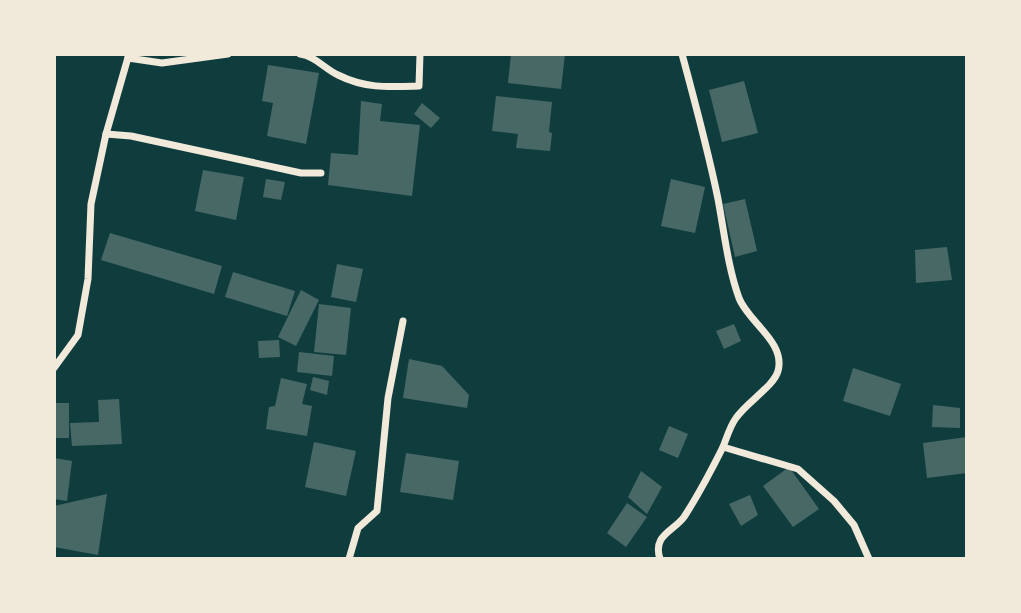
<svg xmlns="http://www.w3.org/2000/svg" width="1021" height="613" font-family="Literata,serif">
<rect width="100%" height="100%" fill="#0f3d3e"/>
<!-- building -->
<g fill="#486865">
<polygon points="511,54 565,54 561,89 508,83"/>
<polygon points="268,65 319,73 306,144 267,136 273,103 262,101"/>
<polygon points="744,81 758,133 722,142 709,90"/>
<polygon points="496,96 552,102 549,132 552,133 550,151 516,148 518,134 492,131"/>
<polygon points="361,101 382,104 380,121 420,125 412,196 328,185 331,153 358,155"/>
<polygon points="422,103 440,118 431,128 414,114"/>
<polygon points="203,170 244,177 236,220 195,211"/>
<polygon points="266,179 285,182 281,200 263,197"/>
<polygon points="671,179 705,187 695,233 661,226"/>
<polygon points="745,199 757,251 735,257 723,204"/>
<polygon points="110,233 222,266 214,294 101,260"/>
<polygon points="947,247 952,280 916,283 915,250"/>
<polygon points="337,264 363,269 356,302 331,297"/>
<polygon points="233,272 295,291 287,316 225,297"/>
<polygon points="301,290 319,300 296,346 278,337"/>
<polygon points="319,304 351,308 346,355 314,352"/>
<polygon points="734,324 741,341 724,349 716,331"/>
<polygon points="279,340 280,357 259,358 258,341"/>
<polygon points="299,352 334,356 332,376 297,372"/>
<polygon points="409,359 442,366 469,395 467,408 403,398"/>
<polygon points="853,368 901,384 890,416 843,401"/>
<polygon points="313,377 329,381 327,395 310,390"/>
<polygon points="281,378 307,384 302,404 312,406 307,436 266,429 269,407 275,406"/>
<polygon points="119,399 122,444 72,446 70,423 99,422 98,400"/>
<rect x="54" y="403" width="15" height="35"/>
<polygon points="933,405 960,408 960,428 932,427"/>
<polygon points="669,426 688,434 678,458 659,450"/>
<polygon points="967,437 967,473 927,478 923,443"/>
<polygon points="314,442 356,451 346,496 305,487"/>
<polygon points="406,453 459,461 453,500 400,492"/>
<polygon points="54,458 72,461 67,501 54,499"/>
<polygon points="789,467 819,509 793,527 763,486"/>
<polygon points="641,471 662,487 647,514 628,497"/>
<polygon points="107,494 98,555 54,547 54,506"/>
<polygon points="750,495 758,515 741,526 729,504"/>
<polygon points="627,503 647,517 626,547 607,533"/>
</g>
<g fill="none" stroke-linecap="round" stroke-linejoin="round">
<!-- minor -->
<g stroke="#f1e9da" stroke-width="7">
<path d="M300,54C315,56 325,69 338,75C366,89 390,87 419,86L420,54"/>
<polyline points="128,58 162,63 228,54"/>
<polyline points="106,134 131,136 301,173 321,173"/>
<polyline points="54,368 78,335 88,279 91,204 106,134 129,54"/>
<polyline points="723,447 798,469 834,501 854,525 869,559"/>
<polyline points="349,559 358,528 377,511 388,398 403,321"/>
<path d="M660,559C652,535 674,531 684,517C699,494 711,471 723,447C727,437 730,426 736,418C747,402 774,386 778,371C786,342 748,322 739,298C728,268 724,231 718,199C708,150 695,102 682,54"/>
</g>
</g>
<!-- border -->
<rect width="1021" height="613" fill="none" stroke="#f1e9da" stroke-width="112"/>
</svg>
